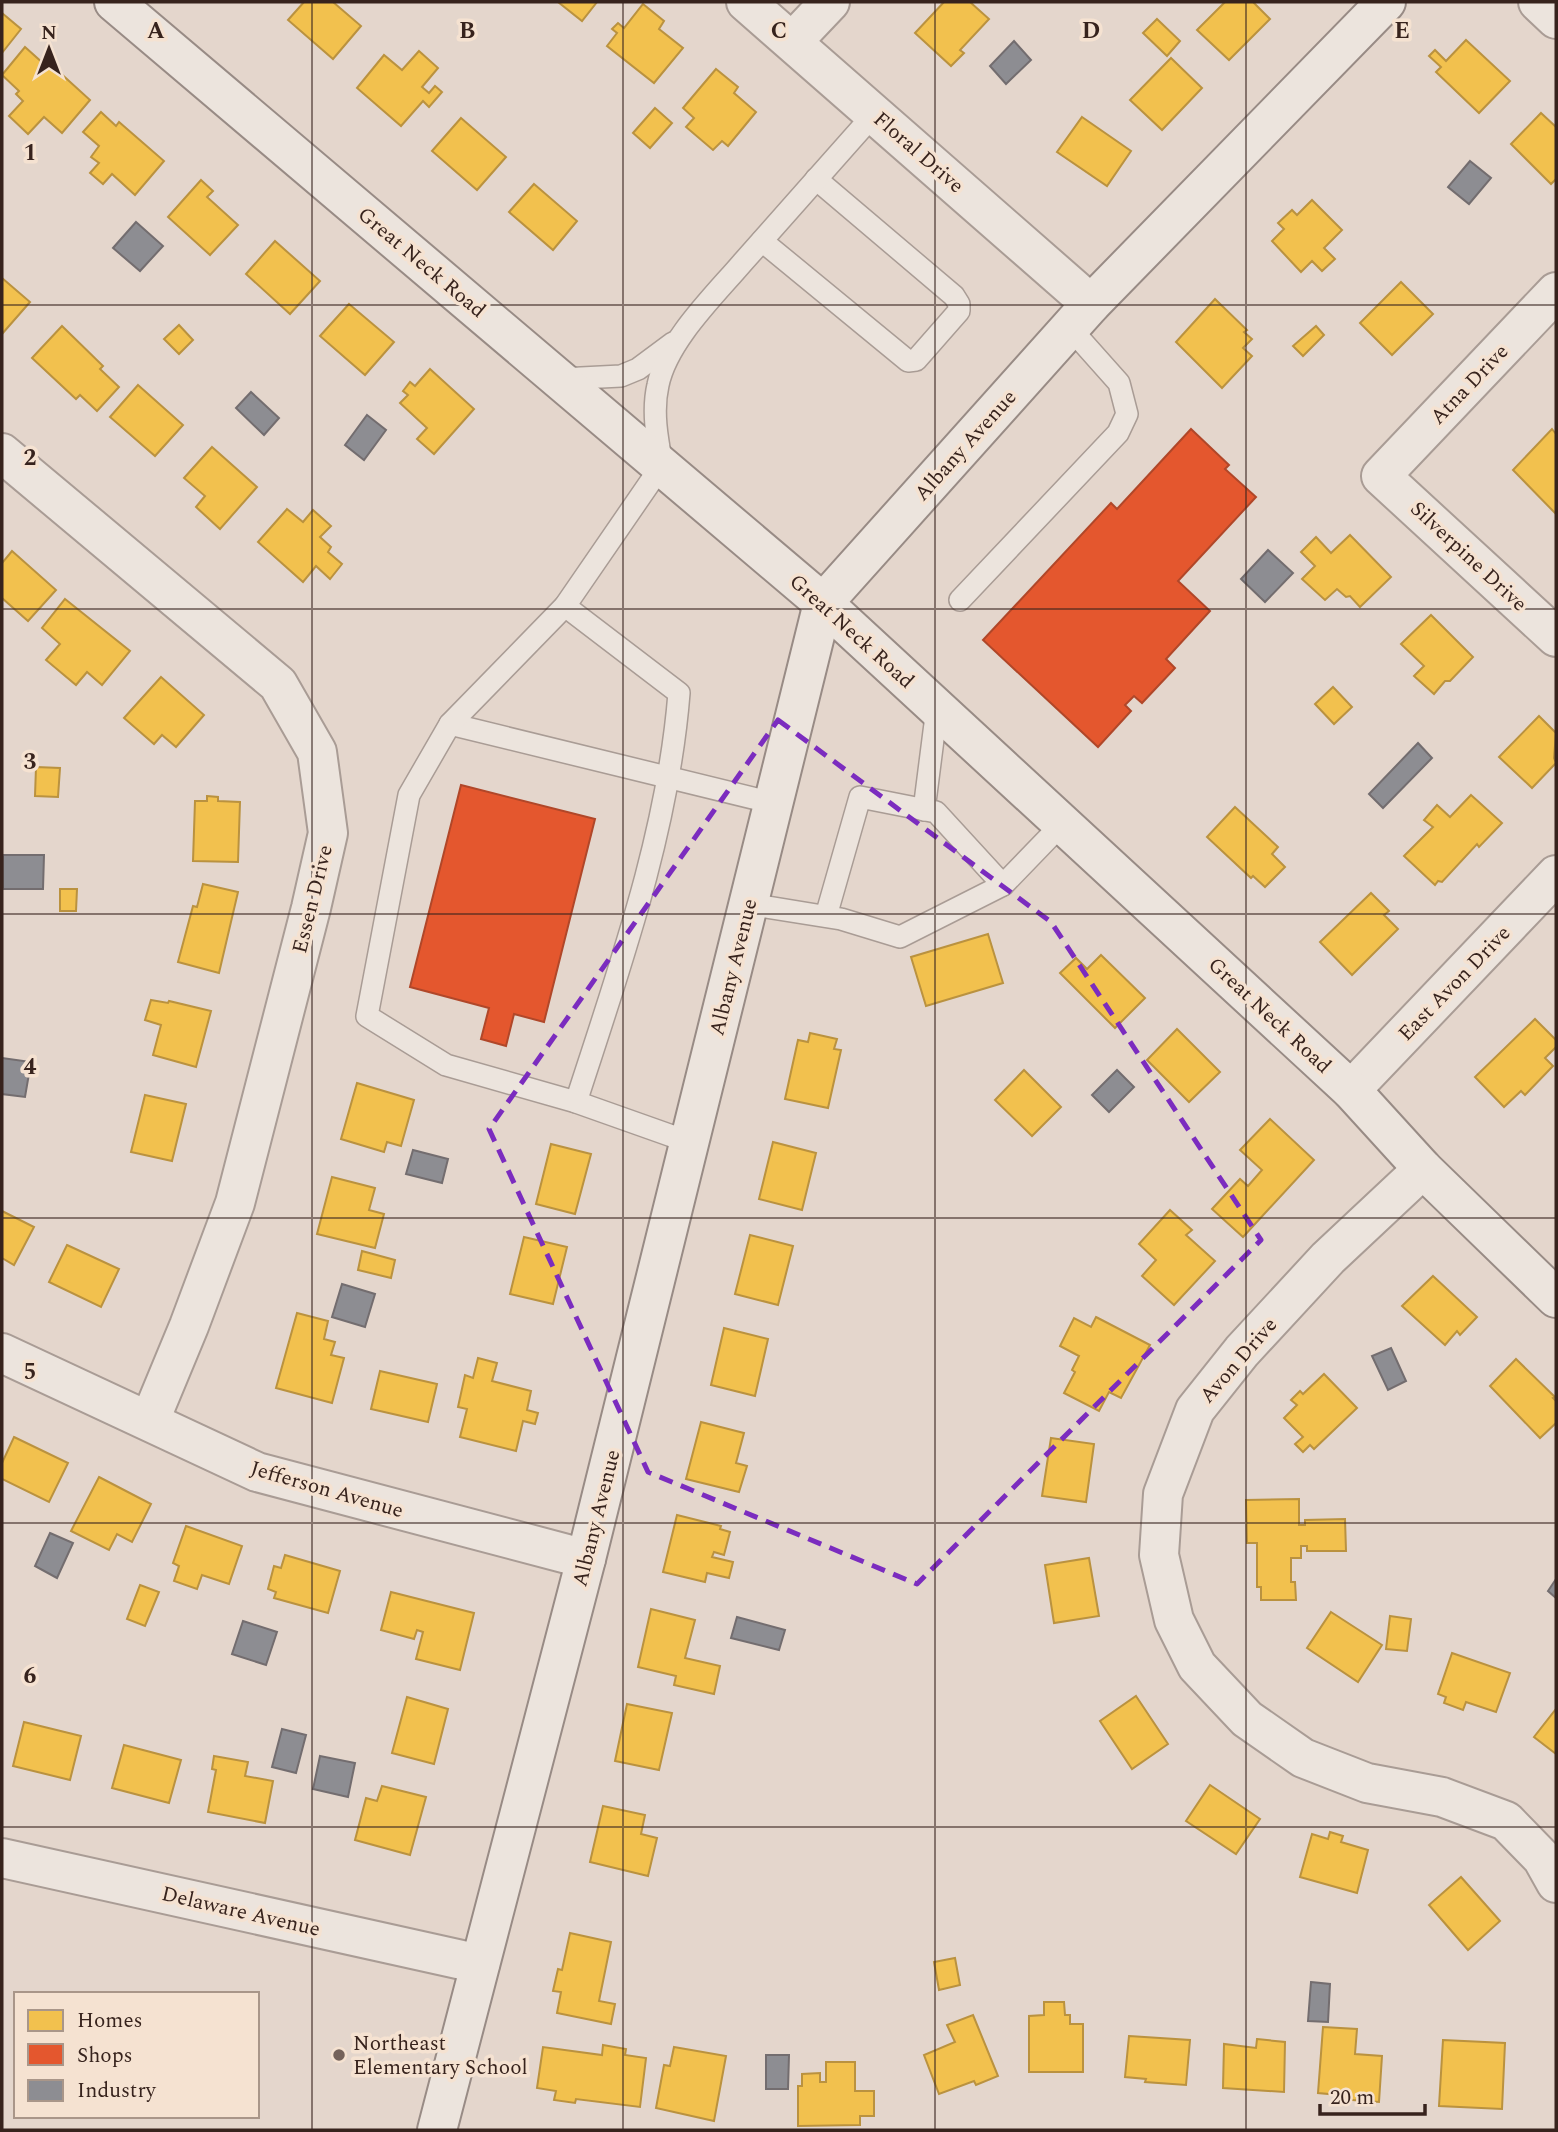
<svg xmlns="http://www.w3.org/2000/svg" width="1558" height="2132" font-family="Spectral,serif">
<rect width="100%" height="100%" fill="#e4d6cc"/>
<!-- homes -->
<g fill="#f2c14e" stroke="#ba923f" stroke-width="2">
<polygon points="304,2 333,2 361,26 333,59 288,20"/>
<polygon points="558,2 597,2 582,21"/>
<polygon points="944,2 970,2 989,19 960,50 964,53 951,66 915,33"/>
<polygon points="1225,2 1253,2 1270,19 1229,60 1197,30"/>
<polygon points="643,4 664,21 659,29 683,48 654,83 607,46 617,33 612,29 618,23 624,28"/>
<polygon points="2,13 21,29 2,53"/>
<polygon points="1157,19 1180,41 1167,56 1143,33"/>
<polygon points="1466,40 1510,81 1479,113 1436,72 1441,67 1429,56 1435,50 1446,61"/>
<polygon points="25,47 44,64 47,61 90,100 62,133 44,117 28,134 9,116 23,101 16,94 19,91 2,75"/>
<polygon points="419,51 438,68 422,87 429,93 435,86 442,92 429,107 423,101 401,126 357,88 384,55 402,70"/>
<polygon points="1171,58 1202,88 1162,130 1130,100"/>
<polygon points="716,69 738,87 734,93 756,112 728,146 722,141 713,150 686,127 694,118 683,108"/>
<polygon points="655,108 672,123 650,148 633,133"/>
<polygon points="101,112 116,126 119,122 164,161 135,195 112,174 103,184 90,173 99,163 91,157 99,146 83,132"/>
<polygon points="1541,113 1556,127 1556,179 1551,184 1511,144"/>
<polygon points="1082,117 1131,151 1107,186 1057,152"/>
<polygon points="461,118 506,157 477,190 432,151"/>
<polygon points="201,180 213,191 207,197 238,225 210,255 168,217"/>
<polygon points="534,184 577,221 553,250 509,212"/>
<polygon points="1312,200 1342,230 1324,248 1335,259 1322,271 1312,261 1301,272 1272,241 1284,229 1278,223 1292,210 1297,215"/>
<polygon points="275,241 320,281 290,314 246,274"/>
<polygon points="2,278 30,302 2,334"/>
<polygon points="1401,282 1433,314 1392,355 1360,323"/>
<polygon points="1215,299 1247,330 1244,332 1252,339 1243,348 1252,356 1222,388 1176,342"/>
<polygon points="349,304 394,342 365,375 320,336"/>
<polygon points="179,325 193,340 179,354 164,339"/>
<polygon points="62,326 103,366 100,369 119,387 97,411 80,395 76,399 32,358"/>
<polygon points="1316,326 1324,335 1303,356 1293,346"/>
<polygon points="430,369 474,409 434,454 417,439 427,428 400,403 408,395 403,391 410,382 415,386"/>
<polygon points="138,385 183,425 155,456 110,417"/>
<polygon points="1552,429 1556,434 1556,514 1513,470"/>
<polygon points="212,447 257,487 220,529 196,507 205,496 184,478"/>
<polygon points="287,509 303,522 313,510 331,526 320,537 331,547 328,552 342,564 330,579 316,566 303,582 258,542"/>
<polygon points="1350,535 1391,577 1360,607 1350,596 1346,597 1337,589 1325,600 1302,579 1315,566 1301,552 1316,537 1331,553"/>
<polygon points="12,551 56,590 28,621 2,598 2,563"/>
<polygon points="65,599 130,651 102,685 87,672 76,685 46,660 60,644 42,628"/>
<polygon points="1431,615 1473,657 1450,681 1445,681 1434,694 1414,676 1424,666 1401,644"/>
<polygon points="161,677 204,715 176,747 162,735 154,744 124,718"/>
<polygon points="1333,687 1352,707 1334,724 1315,704"/>
<polygon points="1539,716 1556,733 1554,758 1556,763 1532,788 1499,757"/>
<polygon points="36,767 60,768 58,797 35,796"/>
<polygon points="1471,795 1502,823 1479,847 1477,844 1442,882 1438,881 1435,885 1404,856 1433,827 1424,820 1437,805 1450,817"/>
<polygon points="207,796 218,797 218,801 240,802 238,862 193,861 195,801 207,801"/>
<polygon points="1235,807 1278,847 1272,854 1285,867 1265,887 1253,876 1251,878 1207,837"/>
<polygon points="203,884 238,892 219,973 178,962 193,906 197,907"/>
<polygon points="60,889 77,889 76,911 60,911"/>
<polygon points="1371,893 1389,911 1384,915 1398,929 1352,975 1320,942"/>
<polygon points="988,934 1003,983 926,1006 911,957"/>
<polygon points="1101,955 1145,998 1115,1028 1060,973 1076,958 1087,969"/>
<polygon points="151,1000 168,1003 169,1001 211,1011 196,1067 153,1055 161,1025 145,1020"/>
<polygon points="1535,1019 1556,1040 1556,1047 1545,1058 1553,1066 1525,1095 1521,1091 1504,1107 1475,1077"/>
<polygon points="1177,1029 1220,1072 1189,1102 1147,1060"/>
<polygon points="810,1033 837,1039 834,1049 841,1050 828,1108 785,1099 798,1040 808,1042"/>
<polygon points="1024,1070 1061,1107 1032,1136 995,1100"/>
<polygon points="357,1083 414,1100 401,1146 387,1142 384,1152 341,1139"/>
<polygon points="145,1095 186,1104 172,1161 131,1152"/>
<polygon points="1270,1119 1314,1160 1243,1237 1212,1209 1240,1179 1248,1186 1262,1170 1240,1150"/>
<polygon points="773,1142 816,1153 802,1210 759,1199"/>
<polygon points="551,1144 591,1154 575,1214 536,1204"/>
<polygon points="332,1177 375,1188 369,1210 384,1214 375,1248 317,1234"/>
<polygon points="1170,1210 1192,1230 1186,1235 1215,1261 1174,1305 1142,1276 1156,1260 1139,1244"/>
<polygon points="2,1211 34,1227 14,1265 2,1258"/>
<polygon points="750,1235 793,1246 778,1305 735,1294"/>
<polygon points="524,1237 567,1247 553,1304 510,1294"/>
<polygon points="67,1245 119,1269 101,1307 49,1282"/>
<polygon points="362,1251 395,1260 391,1278 358,1270"/>
<polygon points="1433,1276 1477,1317 1460,1335 1457,1331 1445,1345 1402,1306"/>
<polygon points="297,1313 328,1321 324,1339 335,1342 331,1355 344,1358 332,1403 276,1388"/>
<polygon points="1096,1317 1150,1345 1121,1398 1109,1392 1099,1411 1064,1393 1075,1372 1072,1370 1079,1356 1060,1346 1074,1318 1091,1327"/>
<polygon points="724,1328 768,1339 755,1396 711,1385"/>
<polygon points="478,1358 497,1363 492,1381 531,1391 527,1410 538,1413 535,1424 523,1421 516,1451 460,1437 467,1409 458,1407 465,1375 473,1378"/>
<polygon points="1516,1359 1555,1397 1553,1398 1556,1401 1556,1423 1540,1438 1490,1386"/>
<polygon points="380,1371 437,1384 428,1422 371,1409"/>
<polygon points="1324,1374 1357,1408 1314,1449 1310,1445 1303,1452 1295,1444 1303,1437 1284,1418 1297,1405 1291,1400 1300,1391 1303,1394"/>
<polygon points="701,1422 744,1433 736,1463 747,1466 739,1492 686,1479"/>
<polygon points="14,1437 68,1463 49,1502 2,1479 2,1463"/>
<polygon points="1051,1438 1094,1444 1086,1502 1042,1496"/>
<polygon points="99,1477 151,1504 132,1542 117,1534 109,1550 71,1531"/>
<polygon points="1299,1499 1299,1525 1305,1525 1305,1520 1345,1519 1346,1551 1307,1551 1307,1546 1301,1546 1301,1558 1291,1558 1291,1582 1295,1582 1296,1600 1261,1600 1261,1587 1257,1587 1257,1543 1247,1543 1246,1500"/>
<polygon points="677,1515 721,1526 720,1529 730,1532 724,1555 714,1552 712,1557 733,1562 729,1578 707,1573 705,1582 663,1572"/>
<polygon points="186,1526 242,1546 229,1584 202,1575 197,1589 174,1581 179,1566 173,1563"/>
<polygon points="285,1555 340,1571 328,1613 274,1598 276,1592 268,1589 274,1566 281,1568"/>
<polygon points="1089,1558 1099,1616 1054,1623 1045,1565"/>
<polygon points="140,1585 159,1592 145,1626 127,1619"/>
<polygon points="391,1592 474,1613 460,1670 416,1659 423,1632 417,1630 414,1639 381,1630"/>
<polygon points="651,1609 695,1620 685,1658 720,1666 714,1694 674,1685 676,1676 638,1667"/>
<polygon points="1331,1612 1382,1645 1358,1682 1307,1648"/>
<polygon points="1390,1616 1411,1619 1407,1651 1386,1649"/>
<polygon points="1452,1653 1510,1673 1496,1712 1466,1702 1463,1710 1444,1703 1446,1697 1438,1694"/>
<polygon points="1136,1696 1168,1744 1132,1769 1100,1721"/>
<polygon points="407,1697 448,1709 434,1764 392,1753"/>
<polygon points="627,1704 672,1713 659,1770 615,1761"/>
<polygon points="1556,1709 1556,1754 1534,1737"/>
<polygon points="24,1722 81,1736 70,1780 13,1766"/>
<polygon points="124,1745 181,1760 169,1803 112,1788"/>
<polygon points="214,1756 248,1762 245,1776 273,1781 265,1823 208,1812 216,1770 212,1769"/>
<polygon points="1210,1785 1260,1819 1236,1854 1186,1821"/>
<polygon points="382,1786 426,1797 410,1855 355,1840 366,1798 377,1801"/>
<polygon points="603,1806 645,1815 641,1834 657,1838 648,1876 590,1862"/>
<polygon points="1330,1832 1343,1836 1341,1842 1368,1850 1357,1893 1300,1877 1312,1834 1328,1839"/>
<polygon points="1461,1877 1500,1921 1468,1950 1429,1905"/>
<polygon points="570,1933 611,1942 599,2001 615,2004 611,2024 557,2013 561,1992 553,1991 558,1969 562,1970"/>
<polygon points="955,1958 960,1985 939,1990 934,1962"/>
<polygon points="1044,2002 1064,2002 1065,2015 1070,2015 1070,2024 1083,2024 1083,2072 1029,2072 1029,2016 1044,2015"/>
<polygon points="973,2015 998,2076 976,2085 974,2081 939,2094 924,2055 955,2042 947,2025"/>
<polygon points="1323,2027 1357,2029 1355,2054 1382,2056 1379,2102 1339,2099 1339,2095 1318,2093"/>
<polygon points="1129,2036 1190,2040 1186,2085 1145,2082 1146,2079 1125,2077"/>
<polygon points="1257,2039 1285,2042 1284,2092 1223,2088 1224,2044 1256,2048"/>
<polygon points="1443,2040 1505,2043 1502,2109 1439,2106"/>
<polygon points="603,2045 626,2049 625,2055 646,2058 640,2107 576,2099 575,2103 554,2100 556,2091 537,2088 543,2047 602,2055"/>
<polygon points="674,2047 726,2056 714,2121 656,2108 664,2065 670,2066"/>
<polygon points="826,2062 855,2062 855,2091 874,2091 874,2116 860,2116 860,2125 798,2126 798,2086 802,2086 802,2074 820,2073 820,2082 826,2082"/>
</g>
<!-- shops -->
<g fill="#e4572e" stroke="#b04729" stroke-width="2">
<polygon points="1191,429 1229,465 1225,469 1256,497 1178,581 1210,611 1166,659 1175,668 1142,703 1134,696 1125,705 1131,711 1098,747 983,640 1111,503 1117,509"/>
<polygon points="461,785 595,819 544,1022 514,1014 506,1046 481,1039 489,1008 410,987"/>
</g>
<!-- industry -->
<g fill="#8d8d92" stroke="#736d6f" stroke-width="2">
<polygon points="1014,41 1031,60 1006,84 990,66"/>
<polygon points="1470,161 1491,178 1469,204 1448,187"/>
<polygon points="136,222 163,246 140,271 113,248"/>
<polygon points="251,392 279,418 264,435 236,408"/>
<polygon points="367,415 386,430 364,460 345,445"/>
<polygon points="1268,550 1293,573 1265,602 1241,579"/>
<polygon points="1418,743 1432,758 1383,808 1369,794"/>
<polygon points="3,855 44,855 43,889 3,889"/>
<polygon points="2,1058 31,1062 25,1097 2,1094"/>
<polygon points="1117,1070 1134,1087 1109,1112 1092,1095"/>
<polygon points="413,1150 448,1159 442,1183 406,1174"/>
<polygon points="342,1284 375,1294 365,1327 332,1317"/>
<polygon points="1391,1348 1406,1381 1388,1390 1372,1356"/>
<polygon points="50,1533 73,1543 57,1578 35,1566"/>
<polygon points="1556,1579 1556,1598 1548,1591"/>
<polygon points="737,1617 785,1630 779,1650 731,1638"/>
<polygon points="243,1621 277,1632 266,1665 232,1654"/>
<polygon points="282,1729 306,1735 296,1773 272,1767"/>
<polygon points="320,1756 355,1763 348,1797 313,1789"/>
<polygon points="1311,1982 1330,1984 1328,2022 1308,2021"/>
<polygon points="766,2055 789,2055 788,2089 766,2089"/>
</g>
<g fill="none" stroke-linecap="round" stroke-linejoin="round">
<defs>
<g id="lane">
<polyline points="762,241 908,361 916,360 959,311 959,304 954,296 816,179"/>
<polyline points="561,379 621,376 638,369 673,343"/>
<polyline points="960,600 1118,433 1127,414 1119,383 1070,328"/>
<path d="M565,606L679,693C668,833 619,969 576,1102L689,1142"/>
<polyline points="450,724 773,803"/>
<polyline points="924,810 937,708"/>
<polyline points="748,904 841,919 900,937 1003,885 1062,824"/>
<polyline points="826,916 860,797 936,812 1003,885"/>
<path d="M576,1102L446,1065L367,1016L409,795L450,724L565,606L662,465C657,438 652,411 658,385C667,341 714,296 743,262C787,212 831,163 875,113"/>
</g>
<g id="street">
<polyline points="746,2 1091,304"/>
<polyline points="1538,2 1556,19"/>
<polyline points="793,41 830,2"/>
<polyline points="1556,292 1381,476 1556,637"/>
<polyline points="2,453 278,684 317,752 328,833 311,908 235,1203 189,1326 150,1420"/>
<polyline points="1351,1090 1556,875"/>
<polyline points="1423,1169 1328,1258 1242,1351 1195,1410 1163,1494 1159,1555 1174,1620 1197,1666 1247,1719 1303,1758 1367,1783 1442,1797 1506,1821 1542,1858 1556,1883"/>
<polyline points="2,1353 257,1472 586,1559"/>
<polyline points="2,1858 480,1964"/>
</g>
<g id="secondary">
<polyline points="114,2 823,603 1351,1090 1423,1169 1556,1298"/>
<polyline points="437,2130 586,1559 823,603 1091,304 1386,2"/>
</g>
</defs>
<!-- lane casing -->
<use href="#lane" stroke="#a99c95" stroke-width="24"/>
<!-- street casing -->
<use href="#street" stroke="#a99c95" stroke-width="42"/>
<!-- secondary casing -->
<use href="#secondary" stroke="#988b85" stroke-width="42"/>
<!-- lane -->
<use href="#lane" stroke="#ece4dd" stroke-width="21"/>
<!-- street -->
<use href="#street" stroke="#ece4dd" stroke-width="38"/>
<!-- secondary -->
<use href="#secondary" stroke="#ece4dd" stroke-width="38"/>
</g>
<!-- marked area -->
<path fill="none" stroke="#7b2cbf" stroke-width="5" stroke-dasharray="14 9" stroke-linejoin="round" d="M778,720L1051,922L1261,1240L917,1584L648,1472L489,1129Z"/>
<!-- grid -->
<path fill="none" stroke="#37231d" stroke-width="2" stroke-opacity="0.55" d="M312,2V2130M623,2V2130M935,2V2130M1246,2V2130M2,305H1556M2,609H1556M2,914H1556M2,1218H1556M2,1523H1556M2,1827H1556"/>
<!-- markers -->
<circle fill="#74625a" stroke="#f5e2d1" stroke-width="2.5" cx="339" cy="2055" r="7"/>
<g text-anchor="middle" stroke-width="7" stroke-linejoin="round" paint-order="stroke">
<!-- street labels -->
<g font-size="21" fill="#37231d" stroke="#f5e2d1">
<text transform="translate(919 152) rotate(41)" y="7">Floral Drive</text>
<text transform="translate(422 262) rotate(40)" y="7">Great Neck Road</text>
<text transform="translate(1469 384) rotate(-46)" y="7">Atna Drive</text>
<text transform="translate(965 445) rotate(-48)" y="7">Albany Avenue</text>
<text transform="translate(1469 556) rotate(43)" y="7">Silverpine Drive</text>
<text transform="translate(852 631) rotate(42)" y="7">Great Neck Road</text>
<text transform="translate(312 899) rotate(-76)" y="7">Essen Drive</text>
<text transform="translate(733 967) rotate(-76)" y="7">Albany Avenue</text>
<text transform="translate(1454 983) rotate(-46)" y="7">East Avon Drive</text>
<text transform="translate(1270 1015) rotate(43)" y="7">Great Neck Road</text>
<text transform="translate(1238 1360) rotate(-49)" y="7">Avon Drive</text>
<text transform="translate(327 1489) rotate(16)" y="7">Jefferson Avenue</text>
<text transform="translate(596 1518) rotate(-76)" y="7">Albany Avenue</text>
<text transform="translate(241 1911) rotate(13)" y="7">Delaware Avenue</text>
</g>
<!-- poi labels -->
<g font-size="21" fill="#37231d" stroke="#f5e2d1" text-anchor="start">
<text x="353" y="2050">Northeast<tspan x="353" dy="24">Elementary School</tspan></text>
</g>
</g>
<g font-size="23" text-anchor="middle" font-weight="bold" fill="#37231d" stroke="#f5e2d1" stroke-width="7" stroke-linejoin="round" paint-order="stroke">
<text x="156" y="38">A</text>
<text x="467" y="38">B</text>
<text x="779" y="38">C</text>
<text x="1091" y="38">D</text>
<text x="1402" y="38">E</text>
<text x="30" y="160">1</text>
<text x="30" y="465">2</text>
<text x="30" y="769">3</text>
<text x="30" y="1074">4</text>
<text x="30" y="1379">5</text>
<text x="30" y="1683">6</text>
</g>
<!-- border -->
<rect width="1558" height="2132" fill="none" stroke="#37231d" stroke-width="7"/>
<!-- legend -->
<rect x="14" y="1992" width="245" height="126" fill="#f5e2d1" stroke="#a99689" stroke-width="2"/>
<rect x="28" y="2010" width="35" height="21" fill="#f2c14e" stroke="#a99689" stroke-width="2"/>
<text x="77" y="2027" font-size="21" fill="#37231d">Homes</text>
<rect x="28" y="2044" width="35" height="21" fill="#e4572e" stroke="#a99689" stroke-width="2"/>
<text x="77" y="2062" font-size="21" fill="#37231d">Shops</text>
<rect x="28" y="2080" width="35" height="21" fill="#8d8d92" stroke="#a99689" stroke-width="2"/>
<text x="77" y="2097" font-size="21" fill="#37231d">Industry</text>
<!-- north arrow -->
<g transform="translate(49 49)" stroke="#f5e2d1" stroke-width="5" paint-order="stroke">
<path d="M0-5L12 26L0 18L-12 26Z" fill="#37231d"/>
<text y="-10" font-size="19" font-weight="bold" text-anchor="middle" fill="#37231d">N</text>
</g>
<!-- scale -->
<path d="M1320 2104v10h105v-10" fill="none" stroke="#37231d" stroke-width="3.5"/>
<text x="1330" y="2104" font-size="21" fill="#37231d" stroke="#f5e2d1" stroke-width="5" paint-order="stroke">20 m</text>
</svg>
